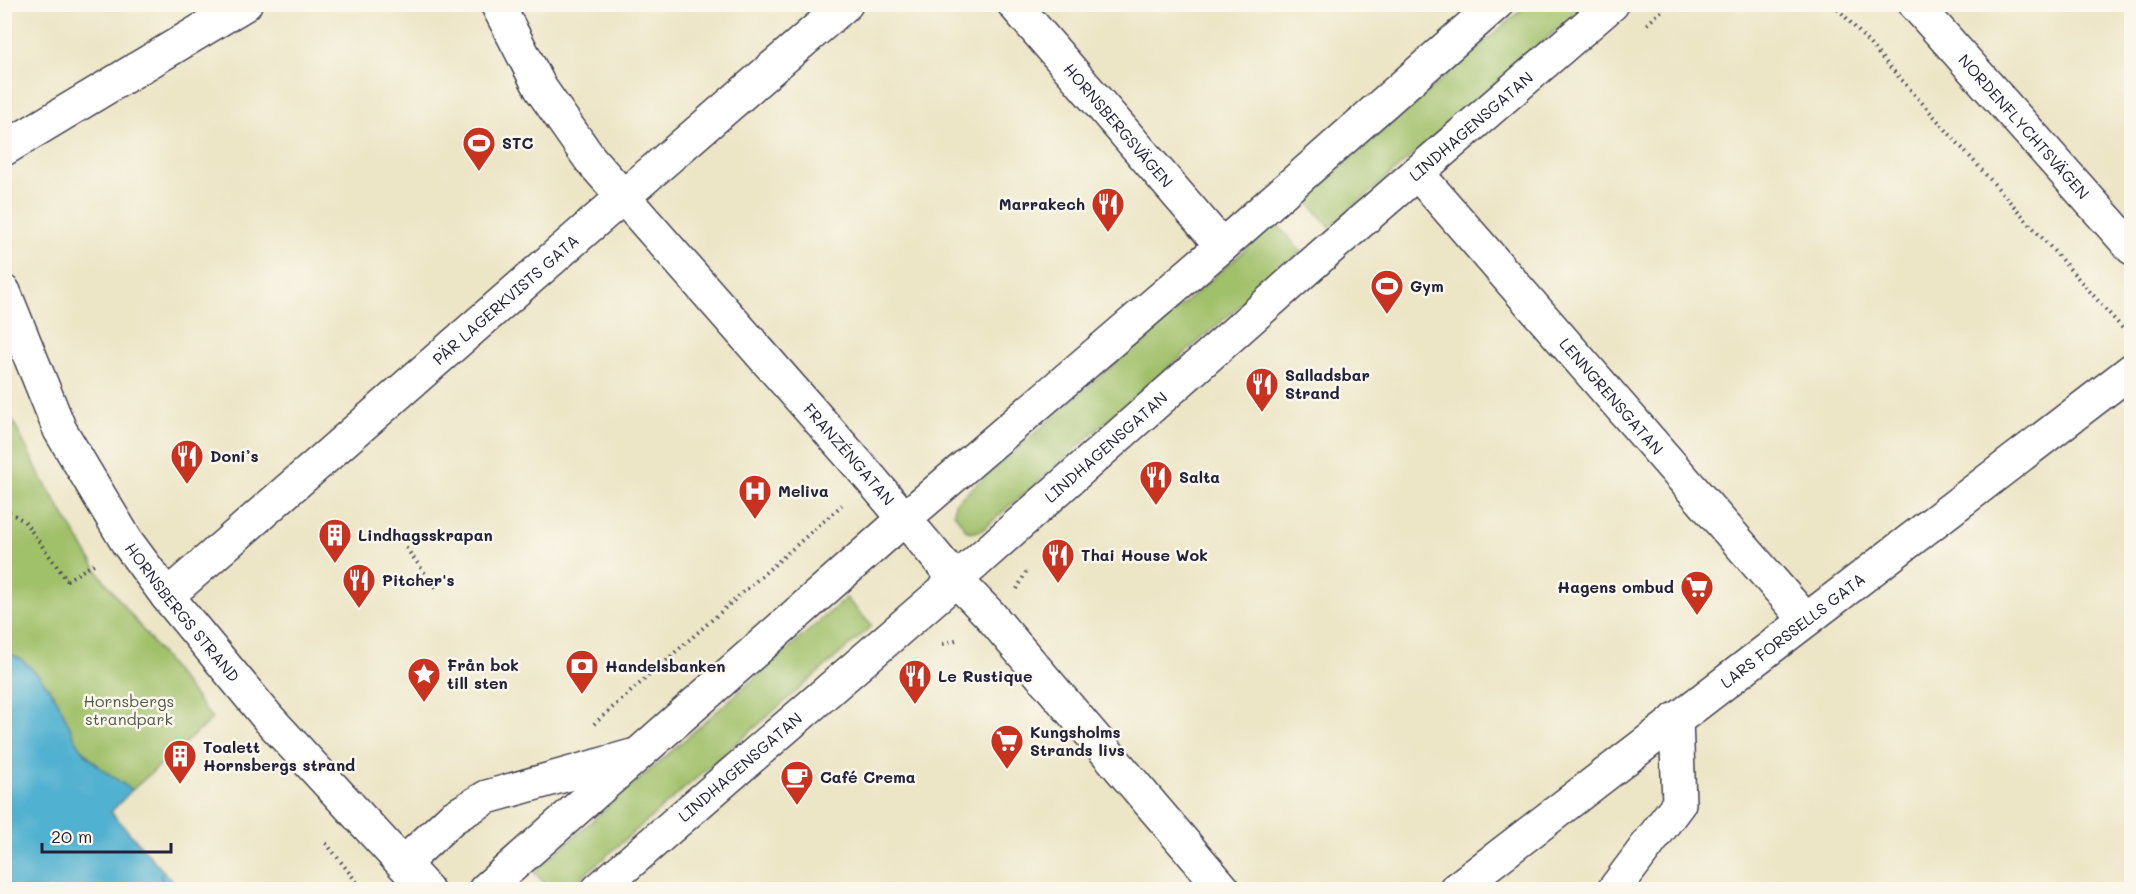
<svg xmlns="http://www.w3.org/2000/svg" width="2136" height="894" font-family="Mali,sans-serif">
<rect width="100%" height="100%" fill="#fbf7ec"/>
<filter id="ink" filterUnits="userSpaceOnUse"><feTurbulence type="fractalNoise" baseFrequency=".0167" numOctaves="2"/><feDisplacementMap in="SourceGraphic" scale="12" xChannelSelector="R" yChannelSelector="G"/><feConvolveMatrix kernelMatrix="1 2 1 2 8 2 1 2 1" color-interpolation-filters="sRGB"/></filter>
<filter id="wash" filterUnits="userSpaceOnUse"><feTurbulence type="fractalNoise" baseFrequency=".008" numOctaves="4" result="noise"/><feDisplacementMap in="SourceGraphic" scale="24" xChannelSelector="R" yChannelSelector="G"/><feGaussianBlur stdDeviation="1.35" result="paint"/><feColorMatrix in="noise" values="0 0 0 0 0 0 0 0 0 0 0 0 0 0 0 0 0 1.4 0 .05"/><feComposite in="paint" operator="in"/></filter>
<g filter="url(#wash)">
<rect width="100%" height="100%" fill="#ece5c6"/>
<!-- green -->
<g fill="#a0c069" stroke="#617152" stroke-width="1.5">
<polygon points="1527,5 1585,5 1330,227 1305,199"/>
<polygon points="1276,223 1301,252 982,530 975,532 967,531 954,513 955,503"/>
<path d="M4,403L41,477L100,575L212,719L132,790C114,778 94,765 81,748C72,736 67,719 60,706C50,687 26,657 5,652Z"/>
<polygon points="846,598 872,626 568,889 550,889 534,872"/>
</g>
<!-- water -->
<path fill="#51b1d0" stroke="#3a6a86" stroke-width="1.5" d="M5,652C26,657 50,687 60,706C67,719 72,736 81,748C94,765 114,778 132,790L111,812L179,889H5Z"/>
<g fill="none" stroke-linecap="round" stroke-linejoin="round">
<!-- ferry -->
<polyline stroke="#355b77" stroke-width="1.5" stroke-dasharray="8 6" stroke-linecap="butt" points="153,890 163,871 160,890"/>
</g>
</g>
<g filter="url(#ink)">
<g fill="none" stroke-linecap="round" stroke-linejoin="round">
<defs>
<g id="minor">
<path id="s1" d="M497,4L541,89L590,159L871,479L956,580L989,614L1224,890"/>
<path id="s2" d="M1014,4L1222,246"/>
<path id="s3" d="M1915,4L2132,248"/>
<polyline points="4,149 245,4"/>
<path id="s4" d="M1417,173L1806,620"/>
<path id="s5" d="M4,292L60,430L127,542L167,596L269,719L427,890"/>
<path id="s6" d="M167,596L624,196L846,4"/>
<polyline points="404,863 452,818 487,797 632,756"/>
<polyline points="485,890 904,519 1222,246 1496,4"/>
<path id="s7" d="M598,890L956,580L1328,250L1612,4"/>
<path id="s8" d="M1455,890L2132,370"/>
<polyline points="1614,890 1679,803 1676,719"/>
</g>
</defs>
<!-- minor casing -->
<use href="#minor" stroke="#403f50" stroke-width="36"/>
<!-- path -->
<g stroke="#403f50" stroke-width="4" stroke-dasharray="1.5 4.5" stroke-linecap="butt">
<polyline points="1834,4 2125,331"/>
<polyline points="1647,24 1669,4"/>
<polyline points="4,509 24,521 67,580 94,564"/>
<polyline points="406,548 437,589"/>
<polyline points="1017,589 1026,572"/>
<polyline points="943,644 959,639"/>
<polyline points="594,724 842,505"/>
<polyline points="326,843 363,890"/>
</g>
<!-- minor -->
<use href="#minor" stroke="#fff" stroke-width="33"/>
</g>
</g>
<!-- icons -->
<defs>
<symbol id="stadium-pin" viewBox="-11 -11 22 30"><path d="M0 17L-7.5 6A9.5 9.5 0 1 1 7.5 6Z" fill="#c8321e" stroke="#fbf7ec"/><path d="M0-5a6.5 5 0 1 0 0 10a6.5 5 0 1 0 0-10ZM-3.5-1.8h7v3.6h-7Z" fill="#fff"/></symbol>
<symbol id="restaurant-pin" viewBox="-11 -11 22 30"><path d="M0 17L-7.5 6A9.5 9.5 0 1 1 7.5 6Z" fill="#c8321e" stroke="#fbf7ec"/><path d="M-5-6h1v4h1v-4h1v4h1v-4h1v5L-1.5 .5V6h-2V.5L-5-1ZM5-6V6H3V1.5H1.5Q1.5-4 5-6Z" fill="#fff"/></symbol>
<symbol id="hospital-pin" viewBox="-11 -11 22 30"><path d="M0 17L-7.5 6A9.5 9.5 0 1 1 7.5 6Z" fill="#c8321e" stroke="#fbf7ec"/><path d="M-5-5h3v3.5h4V-5h3V5h-3V1.5h-4V5h-3Z" fill="#fff"/></symbol>
<symbol id="building-pin" viewBox="-11 -11 22 30"><path d="M0 17L-7.5 6A9.5 9.5 0 1 1 7.5 6Z" fill="#c8321e" stroke="#fbf7ec"/><path d="M-4-6H4V6H1V3H-1V6H-4ZM-2.5-4.3h1.7v1.8h-1.7ZM.8-4.3h1.7v1.8H.8ZM-2.5-1h1.7V.8h-1.7ZM.8-1h1.7V.8H.8Z" fill="#fff"/></symbol>
<symbol id="supermarket-pin" viewBox="-11 -11 22 30"><path d="M0 17L-7.5 6A9.5 9.5 0 1 1 7.5 6Z" fill="#c8321e" stroke="#fbf7ec"/><path d="M-6-5.5h2.5l.6 2H6L4.5 2H-2.5L-4.4-4H-6ZM-1.5 3.2a1.3 1.3 0 1 0 .1 0ZM3 3.2a1.3 1.3 0 1 0 .1 0Z" fill="#fff"/></symbol>
<symbol id="bank-pin" viewBox="-11 -11 22 30"><path d="M0 17L-7.5 6A9.5 9.5 0 1 1 7.5 6Z" fill="#c8321e" stroke="#fbf7ec"/><path d="M-6-4H6V4H-6ZM0-2.3a2.3 2.3 0 1 0 0 4.6a2.3 2.3 0 1 0 0-4.6Z" fill="#fff"/></symbol>
<symbol id="sight-pin" viewBox="-11 -11 22 30"><path d="M0 17L-7.5 6A9.5 9.5 0 1 1 7.5 6Z" fill="#c8321e" stroke="#fbf7ec"/><path d="M0-6L1.8-2.2L6-1.7L2.9 1.2L3.7 5.4L0 3.3L-3.7 5.4L-2.9 1.2L-6-1.7L-1.8-2.2Z" fill="#fff"/></symbol>
<symbol id="cafe-pin" viewBox="-11 -11 22 30"><path d="M0 17L-7.5 6A9.5 9.5 0 1 1 7.5 6Z" fill="#c8321e" stroke="#fbf7ec"/><path d="M-5.5-4.5H6V0H3Q3 3.5 0 3.5H-2.5Q-5.5 3.5-5.5 0ZM3-3.2v2h1.7v-2ZM-6 4.5H4V6H-6Z" fill="#fff"/></symbol>
</defs>
<g fill-rule="evenodd">
<use href="#stadium-pin" x="460" y="124" width="38" height="52"/>
<use href="#restaurant-pin" x="1089" y="185" width="38" height="52"/>
<use href="#stadium-pin" x="1368" y="267" width="38" height="52"/>
<use href="#restaurant-pin" x="1243" y="365" width="38" height="52"/>
<use href="#restaurant-pin" x="168" y="437" width="38" height="52"/>
<use href="#restaurant-pin" x="1137" y="458" width="38" height="52"/>
<use href="#hospital-pin" x="736" y="472" width="38" height="52"/>
<use href="#building-pin" x="316" y="516" width="38" height="52"/>
<use href="#restaurant-pin" x="1039" y="536" width="38" height="52"/>
<use href="#restaurant-pin" x="340" y="561" width="38" height="52"/>
<use href="#supermarket-pin" x="1678" y="568" width="38" height="52"/>
<use href="#bank-pin" x="563" y="647" width="38" height="52"/>
<use href="#sight-pin" x="405" y="655" width="38" height="52"/>
<use href="#restaurant-pin" x="896" y="657" width="38" height="52"/>
<use href="#supermarket-pin" x="988" y="722" width="38" height="52"/>
<use href="#building-pin" x="161" y="737" width="38" height="52"/>
<use href="#cafe-pin" x="778" y="758" width="38" height="52"/>
</g>
<g text-anchor="middle" stroke-width="5" stroke-linejoin="round" paint-order="stroke">
<!-- street labels -->
<g font-size="16" fill="#22223b" stroke="#fbf7ec">
<text dy="6" stroke="none"><textPath href="#s2" startOffset="160">HORNSBERGSVÄGEN</textPath></text>
<text dy="6" stroke="none"><textPath href="#s3" startOffset="164">NORDENFLYCHTSVÄGEN</textPath></text>
<text dy="6" stroke="none"><textPath href="#s7" startOffset="1160">LINDHAGENSGATAN</textPath></text>
<text dy="6" stroke="none"><textPath href="#s6" startOffset="450">PÄR LAGERKVISTS GATA</textPath></text>
<text dy="6" stroke="none"><textPath href="#s4" startOffset="296">LENNGRENSGATAN</textPath></text>
<text dy="6" stroke="none"><textPath href="#s7" startOffset="674">LINDHAGENSGATAN</textPath></text>
<text dy="6" stroke="none"><textPath href="#s1" startOffset="574">FRANZÉNGATAN</textPath></text>
<text dy="6" stroke="none"><textPath href="#s5" startOffset="369">HORNSBERGS STRAND</textPath></text>
<text dy="6" stroke="none"><textPath href="#s8" startOffset="426">LARS FORSSELLS GATA</textPath></text>
<text dy="6" stroke="none"><textPath href="#s7" startOffset="188">LINDHAGENSGATAN</textPath></text>
</g>
<!-- poi labels -->
<g font-size="16" font-weight="bold" fill="#22223b" stroke="#fbf7ec" text-anchor="start">
<text x="502" y="149">STC</text>
<text x="1085" y="210" text-anchor="end">Marrakech</text>
<text x="1410" y="292">Gym</text>
<text x="1285" y="381">Salladsbar<tspan x="1285" dy="18">Strand</tspan></text>
<text x="210" y="462">Doni’s</text>
<text x="1179" y="483">Salta</text>
<text x="778" y="497">Meliva</text>
<text x="358" y="541">Lindhagsskrapan</text>
<text x="1081" y="561">Thai House Wok</text>
<text x="382" y="586">Pitcher's</text>
<text x="1674" y="593" text-anchor="end">Hagens ombud</text>
<text x="447" y="671">Från bok<tspan x="447" dy="18">till sten</tspan></text>
<text x="605" y="672">Handelsbanken</text>
<text x="938" y="682">Le Rustique</text>
<text x="1030" y="738">Kungsholms<tspan x="1030" dy="18">Strands livs</tspan></text>
<text x="203" y="753">Toalett<tspan x="203" dy="18">Hornsbergs strand</tspan></text>
<text x="820" y="783">Café Crema</text>
</g>
<!-- park labels -->
<g font-size="16" fill="#4e594b" stroke="#fbf7ec">
<text x="129" y="707">Hornsbergs<tspan x="129" dy="18">strandpark</tspan></text>
</g>
</g>
<!-- margin -->
<rect width="2136" height="894" fill="none" stroke="#fbf7ec" stroke-width="24"/>
<!-- scale -->
<path d="M42 843v9h129v-9" fill="none" stroke="#22223b" stroke-width="3"/>
<text x="51" y="843" font-size="18" fill="#22223b" stroke="#fbf7ec" stroke-width="4.5" paint-order="stroke">20 m</text>
</svg>
